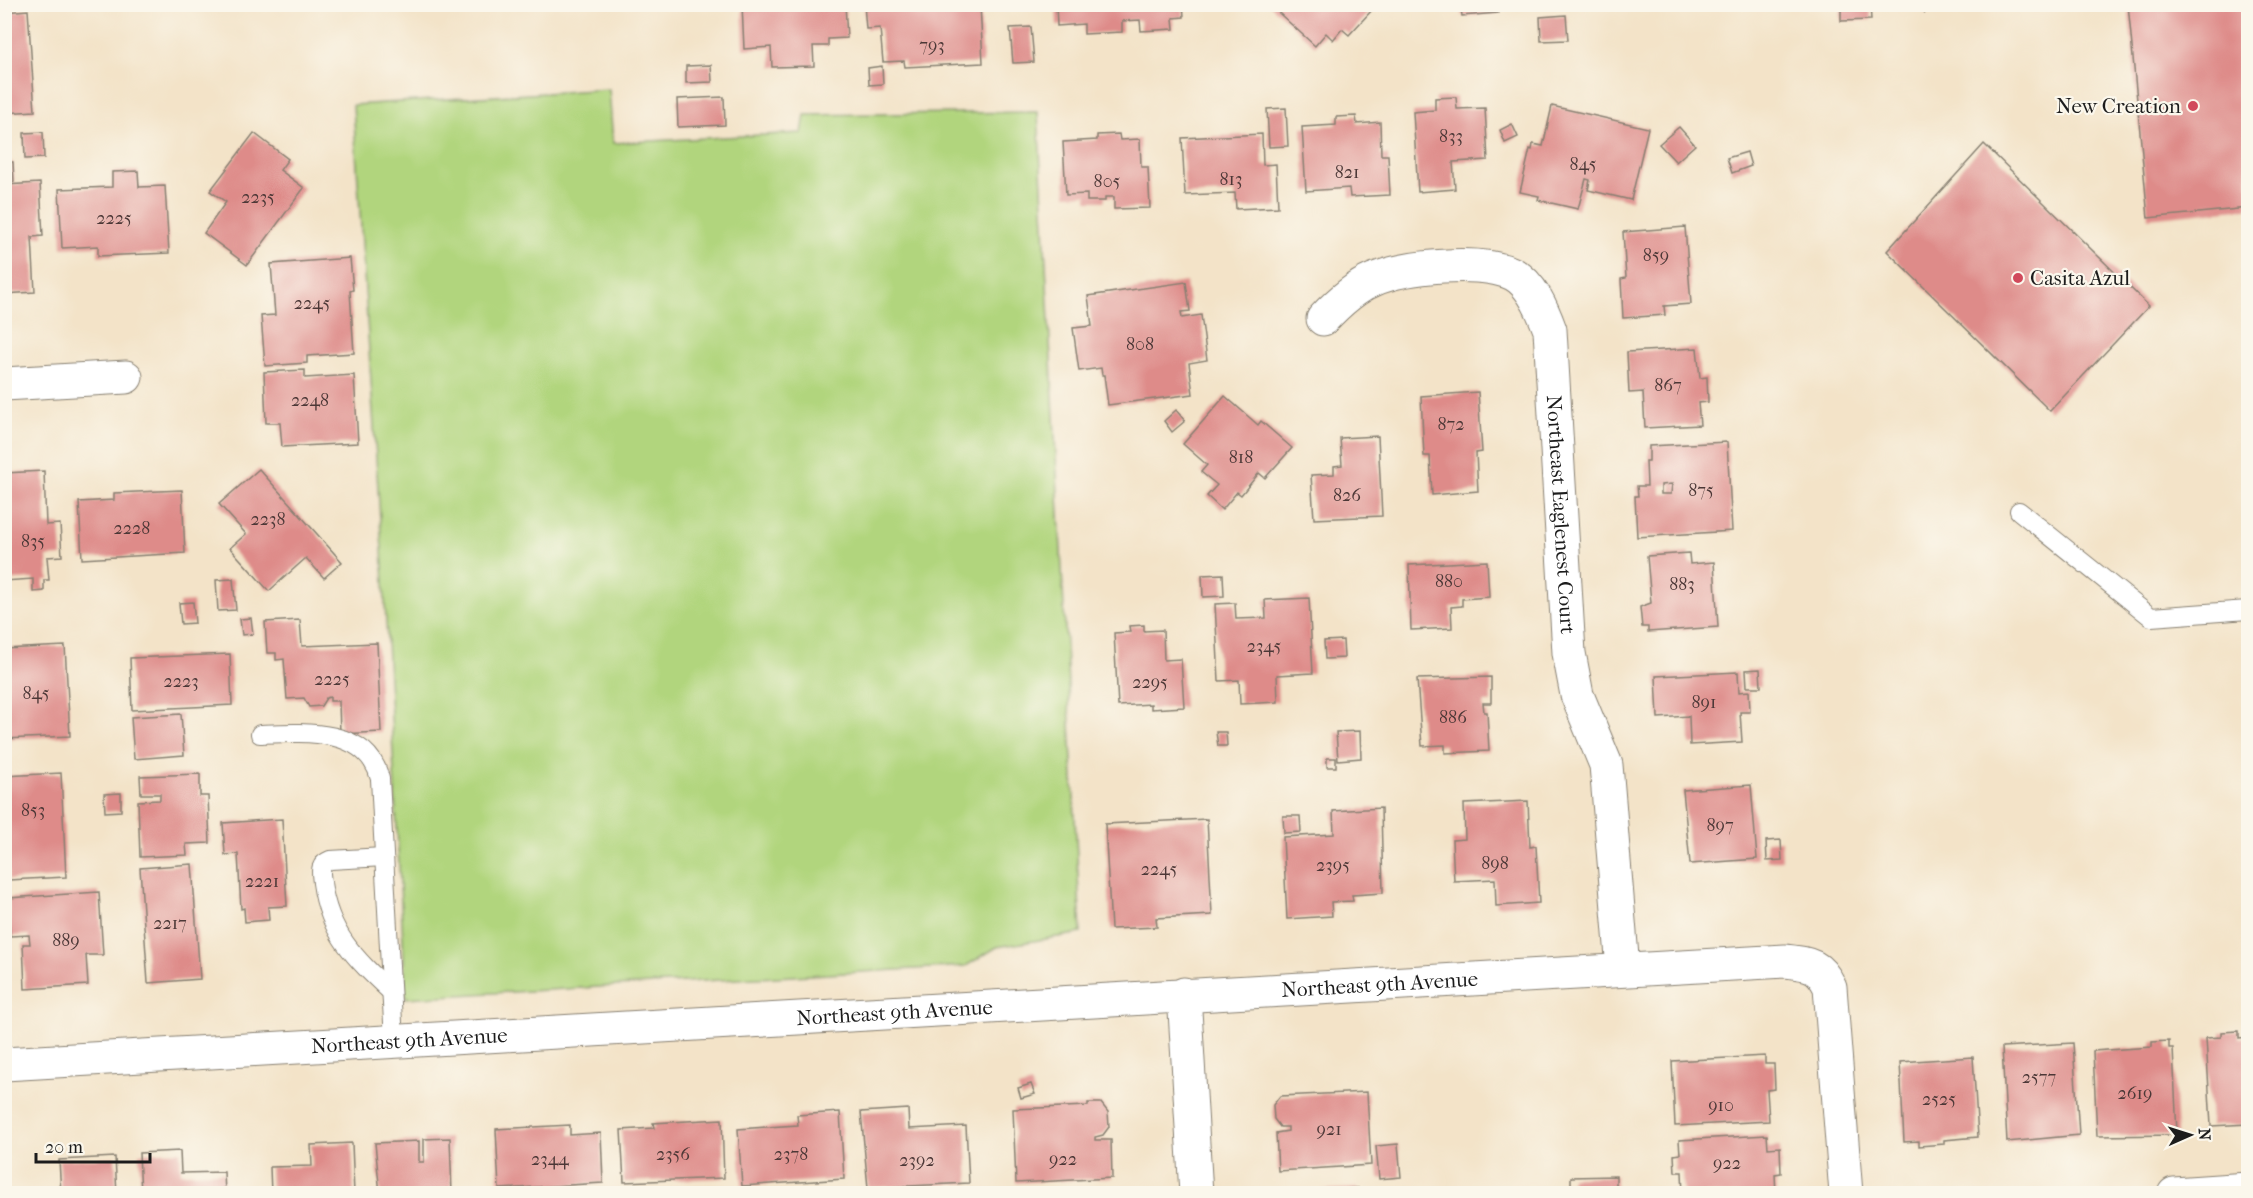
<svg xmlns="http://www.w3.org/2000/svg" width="2253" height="1198" font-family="'IM FELL French Canon',serif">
<rect width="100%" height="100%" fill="#fbf7ec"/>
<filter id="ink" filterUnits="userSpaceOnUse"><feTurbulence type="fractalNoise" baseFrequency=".0167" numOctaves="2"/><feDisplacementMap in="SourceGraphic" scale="12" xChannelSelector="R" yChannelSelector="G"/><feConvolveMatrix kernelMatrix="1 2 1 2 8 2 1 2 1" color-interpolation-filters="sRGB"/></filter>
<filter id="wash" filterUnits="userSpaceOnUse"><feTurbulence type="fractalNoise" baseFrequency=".008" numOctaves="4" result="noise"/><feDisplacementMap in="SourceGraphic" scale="24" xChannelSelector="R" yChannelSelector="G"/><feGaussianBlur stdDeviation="1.35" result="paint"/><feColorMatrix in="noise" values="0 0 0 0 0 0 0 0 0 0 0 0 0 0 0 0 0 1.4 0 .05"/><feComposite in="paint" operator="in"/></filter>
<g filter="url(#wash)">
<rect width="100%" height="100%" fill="#f3e3c8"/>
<!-- green -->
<polygon fill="#b1d57d" stroke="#66784c" stroke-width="1.5" points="609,89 613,143 802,133 805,115 1038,112 1081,933 997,947 966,966 406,998 383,565 353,105"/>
<g id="blocks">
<!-- building -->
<g fill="#de8b89" fill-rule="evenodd">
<polygon points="742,4 845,4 847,38 828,39 828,46 813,46 814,66 772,67 771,47 744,49"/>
<polygon points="864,4 980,4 983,63 905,67 904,61 883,62 880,28 866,29"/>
<polygon points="1056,4 1183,4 1184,17 1173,18 1174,29 1141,31 1140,20 1122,21 1122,32 1084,34 1084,24 1057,26"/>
<polygon points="1269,4 1368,4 1373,9 1349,35 1342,29 1333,40 1326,33 1315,46"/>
<polygon points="1422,4 1498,4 1498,13 1462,16 1461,9 1423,11"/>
<polygon points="1841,4 1870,4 1871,20 1841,21"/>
<polygon points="1916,4 1933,4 1925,13"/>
<polygon points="2128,4 2248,4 2248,208 2148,218"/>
<polygon points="28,10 35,111 4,113 4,12"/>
<polygon points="1566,15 1568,40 1541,41 1540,17"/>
<polygon points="1031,27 1034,62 1013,63 1010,28"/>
<polygon points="711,65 712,82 686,83 686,66"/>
<polygon points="882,66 883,84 869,85 868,68"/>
<polygon points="724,97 725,125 678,127 677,99"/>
<polygon points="1456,97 1457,109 1485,108 1488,160 1453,162 1455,189 1418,192 1413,112 1435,110 1435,98"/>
<polygon points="1552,106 1648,128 1631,200 1588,190 1590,180 1586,179 1578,209 1538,200 1539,196 1520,192 1530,149 1532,150 1533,144 1543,146"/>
<polygon points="1286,108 1288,146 1269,147 1267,109"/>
<polygon points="1356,116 1357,124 1380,122 1381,155 1388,155 1390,195 1350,197 1349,188 1306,191 1302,127 1336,125 1336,117"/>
<polygon points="1512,124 1518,137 1505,143 1500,130"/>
<polygon points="1679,127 1695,145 1676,162 1659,144"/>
<polygon points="43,132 44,158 25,159 24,133"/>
<polygon points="254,133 288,159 280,170 304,188 247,265 204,233 226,202 210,191"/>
<polygon points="1119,134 1120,140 1140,139 1141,167 1148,167 1150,208 1114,209 1114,197 1105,197 1105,201 1087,201 1087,194 1066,195 1063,142 1097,140 1097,135"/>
<polygon points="1262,134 1263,165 1276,164 1278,207 1236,209 1235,193 1185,195 1182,138"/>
<polygon points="1984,144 2149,306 2050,411 1887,251"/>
<polygon points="1747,152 1751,166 1732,173 1727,158"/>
<polygon points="4,162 13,162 14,182 4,182"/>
<polygon points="138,171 139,187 165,186 169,253 98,256 98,246 62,248 59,189 112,187 112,172"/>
<polygon points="40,183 43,236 32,237 35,292 4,294 4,185"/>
<polygon points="1685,227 1691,304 1664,306 1665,315 1623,318 1621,279 1626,278 1623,232"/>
<polygon points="350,258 353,290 350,291 354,353 307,356 307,363 265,366 261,316 275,315 271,264"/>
<polygon points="1186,282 1190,311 1181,312 1182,318 1201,315 1207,360 1189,363 1193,394 1108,405 1104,375 1102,375 1101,368 1079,371 1073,328 1092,326 1088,296"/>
<polygon points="1697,348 1700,378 1707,377 1708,402 1698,403 1700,425 1645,428 1643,392 1629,393 1627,352"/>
<polygon points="305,370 305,378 354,375 358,443 282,447 280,423 266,423 264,372"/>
<polygon points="1478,392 1482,452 1476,453 1478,491 1432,495 1430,456 1424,456 1421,396"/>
<polygon points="1225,396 1258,425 1261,421 1292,448 1265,478 1259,473 1241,495 1237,492 1222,510 1207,496 1217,485 1201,472 1207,465 1183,444"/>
<polygon points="1176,410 1185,421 1172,432 1164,421"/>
<polygon points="1378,436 1382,516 1314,519 1311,475 1334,474 1334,466 1342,465 1340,438"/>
<path d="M1727,442L1732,531L1637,537L1635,496H1638L1637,486H1647L1646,461H1649V446ZM1672,484L1671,494H1661V485Z"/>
<polygon points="259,469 342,562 324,578 306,558 269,591 230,548 246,534 219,504"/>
<polygon points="44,471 46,525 60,524 62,556 47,557 49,580 44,580 44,591 33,592 33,579 4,581 4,473"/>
<polygon points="182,490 185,553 82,559 79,502 114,500 114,493"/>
<polygon points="1689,553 1690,564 1714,562 1718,627 1648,632 1648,627 1642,627 1640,607 1651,603 1647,556"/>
<polygon points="1487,561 1489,597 1462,599 1462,606 1451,607 1452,628 1411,630 1409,565"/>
<polygon points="1223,574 1224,596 1203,597 1202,575"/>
<polygon points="233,579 236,610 218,611 216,580"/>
<polygon points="1309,598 1313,673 1277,675 1278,702 1240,704 1239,680 1219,681 1215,604 1235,603 1236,619 1266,618 1265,600"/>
<polygon points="193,602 195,623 181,624 179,603"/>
<polygon points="251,618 253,634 242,635 240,619"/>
<polygon points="300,620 302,646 377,643 381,732 340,734 339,701 330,701 330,697 326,698 321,706 309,707 304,698 287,699 284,659 276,660 276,653 267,653 265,622"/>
<polygon points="1144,625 1144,631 1163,630 1164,660 1181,659 1184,707 1151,709 1151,704 1118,706 1114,633 1130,632 1129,626"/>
<polygon points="1343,640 1344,658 1325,659 1324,641"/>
<polygon points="65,646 70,736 4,739 4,649"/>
<polygon points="230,654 232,705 132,710 130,658"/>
<polygon points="1760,669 1761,687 1747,687 1746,670"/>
<polygon points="1738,672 1739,692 1749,691 1750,712 1740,712 1742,742 1690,745 1689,716 1658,718 1656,676"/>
<polygon points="1491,677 1491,703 1483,703 1484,712 1487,712 1489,751 1445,753 1445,745 1422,746 1417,679"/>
<polygon points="181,714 184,755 134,759 131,717"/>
<polygon points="1360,731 1361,758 1338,760 1336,732"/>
<polygon points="1216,732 1226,732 1227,746 1218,746"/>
<rect x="1327" y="758" width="9" height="9"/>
<polygon points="61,773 66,877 9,880 7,845 4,845 4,776"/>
<polygon points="200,774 200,796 208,796 210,843 186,844 187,855 140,857 138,801 160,800 160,794 141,794 140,776"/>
<polygon points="1751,785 1757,859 1690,864 1683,790"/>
<polygon points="121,793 121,811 105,812 104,794"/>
<polygon points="1528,801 1530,847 1536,846 1539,903 1496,906 1495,879 1454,881 1452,840 1465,839 1464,804"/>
<polygon points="1381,808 1383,893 1352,895 1353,901 1331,902 1332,916 1287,919 1283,837 1334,834 1333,811"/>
<polygon points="1283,816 1300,816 1301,832 1284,833"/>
<polygon points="282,819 287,906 268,907 269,920 245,922 244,908 241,909 238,854 225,855 223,823"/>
<polygon points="1207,819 1212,915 1156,918 1157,927 1111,929 1105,824"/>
<polygon points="1781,840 1782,860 1767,861 1766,841"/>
<polygon points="192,864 200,979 148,983 140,868"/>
<polygon points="99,892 103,955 86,955 88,985 25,989 23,944 30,944 29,935 10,936 8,898"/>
<polygon points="2239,1031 2239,1038 2248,1037 2248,1124 2211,1126 2206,1038 2221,1037 2221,1032"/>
<polygon points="2169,1041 2169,1048 2173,1048 2177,1135 2097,1136 2093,1051 2152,1047 2152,1042"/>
<polygon points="2073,1043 2079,1135 2007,1142 2002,1047"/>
<polygon points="1765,1056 1765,1064 1774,1064 1775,1089 1767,1090 1769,1121 1675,1126 1672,1061"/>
<polygon points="1973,1057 1978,1137 1944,1140 1944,1144 1919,1146 1919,1141 1904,1142 1900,1062"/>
<polygon points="1031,1084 1035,1094 1021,1098 1018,1088"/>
<polygon points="1367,1092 1371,1165 1278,1171 1276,1133 1288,1131 1288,1127 1280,1127 1274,1119 1273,1105 1280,1096"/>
<polygon points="1088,1103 1101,1103 1108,1112 1109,1127 1103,1135 1095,1137 1095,1140 1111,1140 1112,1178 1016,1183 1013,1109 1088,1106"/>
<polygon points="908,1109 909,1129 966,1126 969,1183 868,1188 861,1112"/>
<polygon points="840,1112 844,1179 742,1186 738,1129 798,1125 797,1115"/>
<polygon points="722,1119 724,1178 624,1182 621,1130 654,1128 653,1123"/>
<polygon points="570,1125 570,1135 601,1133 603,1183 499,1189 496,1129"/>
<polygon points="1767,1135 1768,1148 1780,1147 1781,1173 1775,1174 1776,1194 1683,1194 1682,1172 1675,1172 1674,1155 1680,1154 1679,1140"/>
<polygon points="450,1138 452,1194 380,1194 375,1143 419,1141 419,1162 424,1162 424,1139"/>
<polygon points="352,1143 354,1194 271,1194 270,1167 312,1166 311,1145"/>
<polygon points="1398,1144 1401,1177 1379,1179 1376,1146"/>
<polygon points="180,1151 181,1173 224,1172 225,1194 141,1194 139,1153"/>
<polygon points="115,1157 117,1194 61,1194 59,1160"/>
<polygon points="1616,1176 1616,1194 1571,1194 1571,1177"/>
<polygon points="1358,1188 1358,1194 1289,1194 1289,1192"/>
</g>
</g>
</g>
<g filter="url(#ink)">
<use href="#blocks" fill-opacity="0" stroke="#888072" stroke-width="1.5"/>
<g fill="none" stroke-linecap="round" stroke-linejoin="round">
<defs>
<g id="lane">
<polyline points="2019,511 2151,617 2248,610"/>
<path d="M260,734C303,732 368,727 380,779L394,1041"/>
<path d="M384,857L330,860C318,865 321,872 322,883C329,934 356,959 391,992"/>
</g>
<g id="street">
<path id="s1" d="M1323,319C1337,304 1354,288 1373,280C1405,266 1480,259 1513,274C1532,284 1543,311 1550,330L1569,653L1577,695L1606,765L1623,969"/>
<polyline points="4,384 126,377"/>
<polyline points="1184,994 1196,1194"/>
<path id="s2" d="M4,1064L1785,961C1810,964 1819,964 1830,987L1846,1194"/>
<polyline points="2174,1194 2248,1189"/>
</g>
</defs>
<!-- lane casing -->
<use href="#lane" stroke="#888072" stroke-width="20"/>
<!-- street casing -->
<use href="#street" stroke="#888072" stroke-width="35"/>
<!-- lane -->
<use href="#lane" stroke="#fff" stroke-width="18"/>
<!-- street -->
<use href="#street" stroke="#fff" stroke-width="33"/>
</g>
</g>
<!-- markers -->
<g fill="#d1495b" stroke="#fbf7ec" stroke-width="2">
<circle cx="2193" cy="106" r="6"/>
<circle cx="2018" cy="278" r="6"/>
</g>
<g text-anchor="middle" stroke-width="4.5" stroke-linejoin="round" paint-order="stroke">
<!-- number labels -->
<g font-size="18" fill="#4c3837">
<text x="932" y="51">793</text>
<text x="1451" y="142">833</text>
<text x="1583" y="170">845</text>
<text x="1347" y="178">821</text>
<text x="1231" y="185">813</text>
<text x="1107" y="187">805</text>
<text x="258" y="203">2235</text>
<text x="114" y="224">2225</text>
<text x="1656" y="261">859</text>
<text x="312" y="309">2245</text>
<text x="1140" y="350">808</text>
<text x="1668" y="391">867</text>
<text x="310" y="406">2248</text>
<text x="1451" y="430">872</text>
<text x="1241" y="463">818</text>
<text x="1701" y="496">875</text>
<text x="1347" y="501">826</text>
<text x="268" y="525">2238</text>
<text x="132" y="534">2228</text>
<text x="33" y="547">835</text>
<text x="1449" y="587">880</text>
<text x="1682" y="590">883</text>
<text x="1264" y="652">2345</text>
<text x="332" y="685">2225</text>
<text x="181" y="687">2223</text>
<text x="1150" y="688">2295</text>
<text x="36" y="699">845</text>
<text x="1704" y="708">891</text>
<text x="1453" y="723">886</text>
<text x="33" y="816">853</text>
<text x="1720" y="831">897</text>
<text x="1495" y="869">898</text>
<text x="1333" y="871">2395</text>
<text x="1159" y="875">2245</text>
<text x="262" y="887">2221</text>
<text x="170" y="929">2217</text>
<text x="66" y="946">889</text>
<text x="2039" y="1083">2577</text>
<text x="2135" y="1099">2619</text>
<text x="1939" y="1105">2525</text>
<text x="1721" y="1111">910</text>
<text x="1329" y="1135">921</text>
<text x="673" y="1160">2356</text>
<text x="791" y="1160">2378</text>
<text x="550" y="1165">2344</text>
<text x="1063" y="1165">922</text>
<text x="917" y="1166">2392</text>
<text x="1727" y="1169">922</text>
</g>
<!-- poi labels -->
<g font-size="21" fill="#1c1c1c" stroke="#fbf7ec" text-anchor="end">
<text x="2181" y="113">New Creation</text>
<text x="2030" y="285" text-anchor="start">Casita Azul</text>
</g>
<!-- street labels -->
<g font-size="21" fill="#1c1c1c" stroke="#fbf7ec">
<text dy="7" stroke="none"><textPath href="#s1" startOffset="460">Northeast Eaglenest Court</textPath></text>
<text dy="7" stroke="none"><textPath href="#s2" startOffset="1378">Northeast 9th Avenue</textPath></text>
<text dy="7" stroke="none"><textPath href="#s2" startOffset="892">Northeast 9th Avenue</textPath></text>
<text dy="7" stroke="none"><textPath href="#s2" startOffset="406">Northeast 9th Avenue</textPath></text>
</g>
</g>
<!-- margin -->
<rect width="2253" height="1198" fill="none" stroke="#fbf7ec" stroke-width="24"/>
<!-- north arrow -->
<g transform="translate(2190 1135) rotate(87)" stroke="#fbf7ec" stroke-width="4.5" paint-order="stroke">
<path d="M0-4.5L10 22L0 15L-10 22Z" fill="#1c1c1c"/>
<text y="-9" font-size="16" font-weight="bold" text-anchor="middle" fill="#1c1c1c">N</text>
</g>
<!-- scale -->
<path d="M36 1153v9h114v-9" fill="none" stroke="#1c1c1c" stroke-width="3"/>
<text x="45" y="1153" font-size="18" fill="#1c1c1c" stroke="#fbf7ec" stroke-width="4.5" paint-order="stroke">20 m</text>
</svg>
